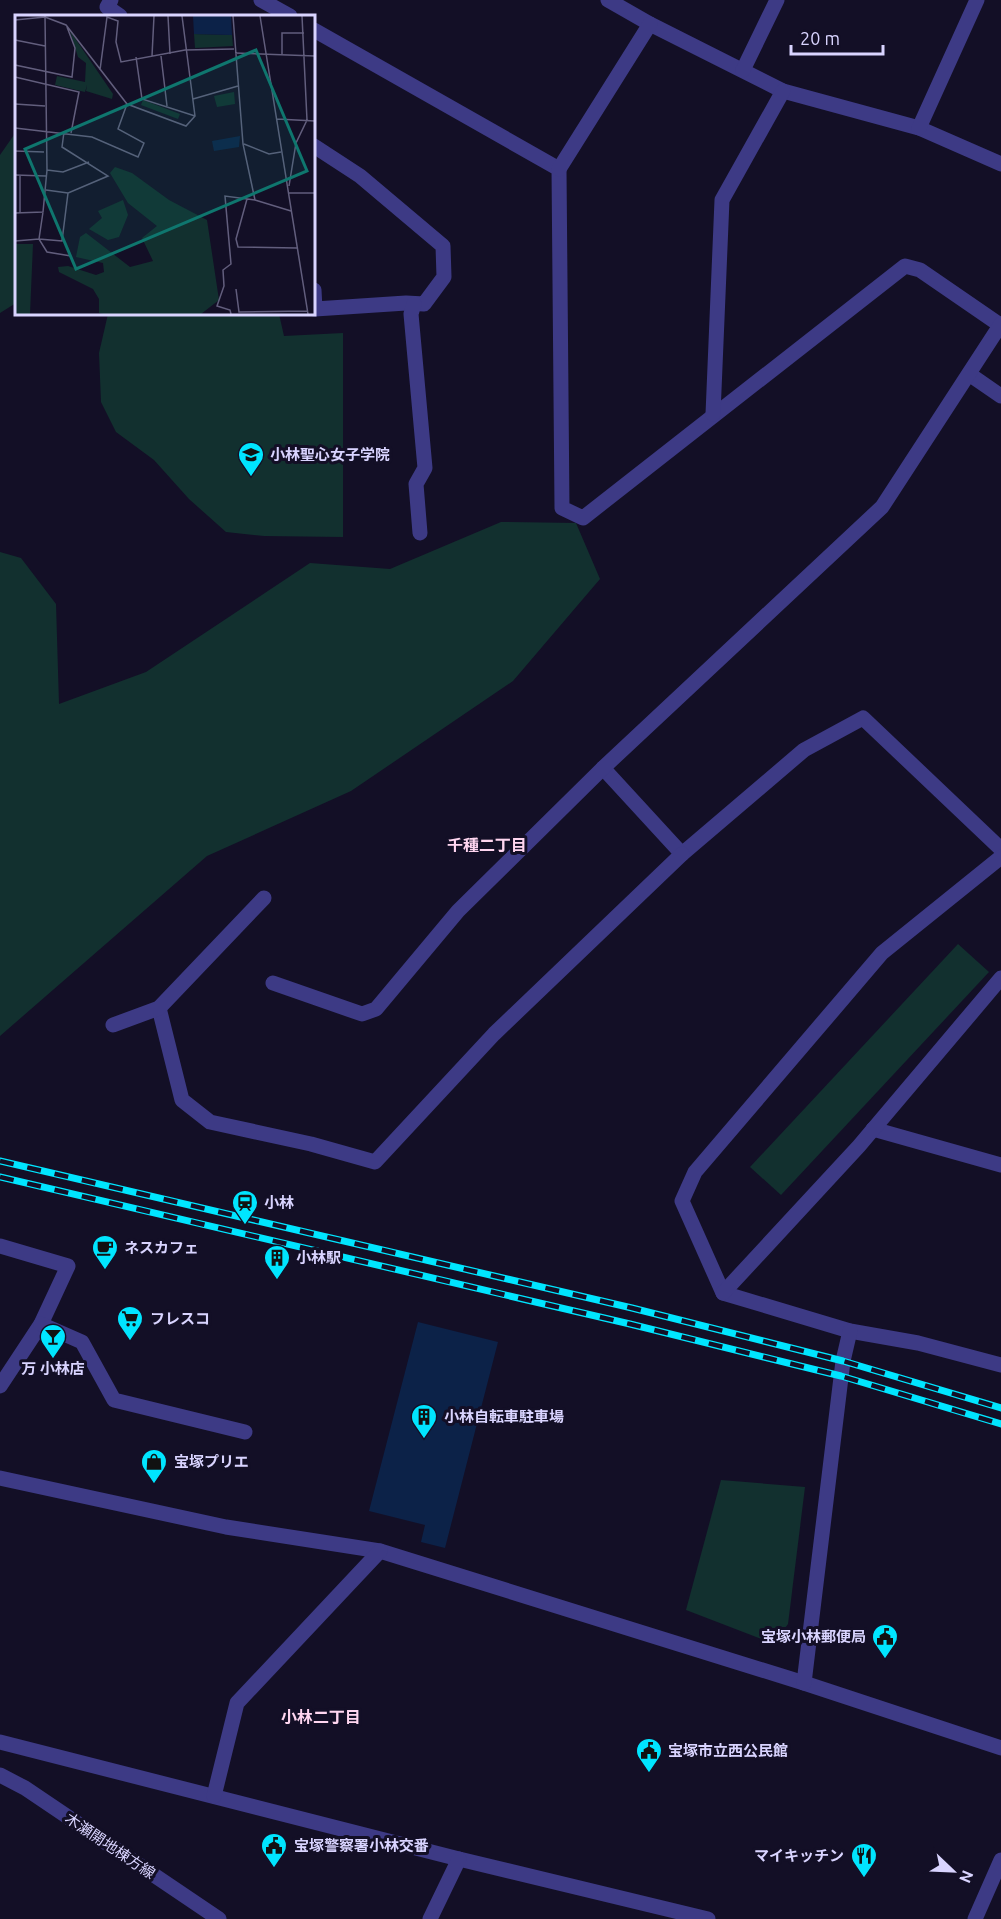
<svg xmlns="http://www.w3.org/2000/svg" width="1001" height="1919" font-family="Ubuntu,'Noto Sans JP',sans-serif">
<rect width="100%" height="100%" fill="#130f26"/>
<!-- green -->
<g fill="#12302f">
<polygon points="16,132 16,303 0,313 0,155"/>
<polygon points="108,314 279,314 284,336 343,333 343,537 264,536 226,532 189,499 154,460 116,432 101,402 99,353"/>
<polygon points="501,522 576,523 600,579 513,681 351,791 207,856 0,1036 0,552 21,558 56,604 59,704 146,672 310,563 390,569"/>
<polygon points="958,944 989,972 781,1195 750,1167"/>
<polygon points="721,1480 805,1487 788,1624 777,1639 764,1640 686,1610"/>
</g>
<!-- water -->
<polygon fill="#0c2248" points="418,1322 498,1342 445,1548 421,1542 425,1525 369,1511"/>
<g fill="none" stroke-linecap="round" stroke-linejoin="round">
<!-- minor -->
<g stroke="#3d3a85" stroke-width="15">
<polyline points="111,0 107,7 120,16"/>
<polyline points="261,0 290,16"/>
<polyline points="608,0 650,24 783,91 919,128 1001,164"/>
<polyline points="314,30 559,169 562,508 583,518 905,266 920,270 1000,325"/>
<polyline points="743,70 777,0"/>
<polyline points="919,128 977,0"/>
<polyline points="314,146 360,176 443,246 444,277 424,304 406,303 315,309 314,290"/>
<polyline points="559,169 650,24"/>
<polyline points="414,304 411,314 425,468 416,484 420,533"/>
<polyline points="969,374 1001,396"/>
<polyline points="713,414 722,200 783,91"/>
<polyline points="603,768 682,854 804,750 863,718 1001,849"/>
<polyline points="1001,857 882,953 695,1172 682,1201 723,1293 850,1331 918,1343 1001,1365"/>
<polyline points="273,983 362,1014 376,1009 458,911 603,768 882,507 1001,324"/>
<polyline points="159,1008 182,1100 210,1122 311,1144 375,1162 494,1034 682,854"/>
<polyline points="113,1025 159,1008 264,898"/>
<polyline points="873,1129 1001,1165"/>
<polyline points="0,1246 68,1266 41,1324 0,1386"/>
<polyline points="723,1293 859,1146 1001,978"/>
<polyline points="41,1324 82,1342 114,1400 245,1432"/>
<polyline points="0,1478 226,1527 380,1551 804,1683 1001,1748"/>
<polyline points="804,1683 843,1361 850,1331"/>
<polyline points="0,1742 459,1859 708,1919"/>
<polyline points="0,1775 25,1788 219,1919"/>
<polyline points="214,1796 237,1703 380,1551"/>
<polyline points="430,1919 459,1859"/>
<polyline points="975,1919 1001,1860"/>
</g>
<defs>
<g id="rail">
<polyline points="0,1161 632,1308 843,1361 1001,1408"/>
<polyline points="0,1177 630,1324 841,1376 1001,1424"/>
</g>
</defs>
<!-- rail casing -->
<use href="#rail" stroke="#00e5ff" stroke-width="7"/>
<!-- rail -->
<use href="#rail" stroke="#130f26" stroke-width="4.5" stroke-dasharray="14" stroke-linecap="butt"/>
</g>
<!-- icons -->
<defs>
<symbol id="school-pin" viewBox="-11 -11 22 30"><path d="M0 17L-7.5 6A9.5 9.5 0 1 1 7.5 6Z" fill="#00e5ff" stroke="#130f26"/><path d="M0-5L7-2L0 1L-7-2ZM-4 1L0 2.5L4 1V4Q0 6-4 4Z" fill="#111"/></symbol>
<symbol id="station-pin" viewBox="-11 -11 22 30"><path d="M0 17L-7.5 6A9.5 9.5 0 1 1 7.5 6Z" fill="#00e5ff" stroke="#130f26"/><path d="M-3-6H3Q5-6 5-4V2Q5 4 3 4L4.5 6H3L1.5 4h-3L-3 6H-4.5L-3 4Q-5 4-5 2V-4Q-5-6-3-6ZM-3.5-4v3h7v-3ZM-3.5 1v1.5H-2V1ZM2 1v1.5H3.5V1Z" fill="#111"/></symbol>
<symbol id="cafe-pin" viewBox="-11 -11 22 30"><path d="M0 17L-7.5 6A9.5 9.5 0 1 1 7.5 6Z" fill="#00e5ff" stroke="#130f26"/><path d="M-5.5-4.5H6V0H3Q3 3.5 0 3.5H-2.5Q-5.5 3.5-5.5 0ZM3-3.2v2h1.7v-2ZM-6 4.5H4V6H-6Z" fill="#111"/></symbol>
<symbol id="building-pin" viewBox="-11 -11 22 30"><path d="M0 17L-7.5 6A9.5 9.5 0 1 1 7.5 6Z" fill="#00e5ff" stroke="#130f26"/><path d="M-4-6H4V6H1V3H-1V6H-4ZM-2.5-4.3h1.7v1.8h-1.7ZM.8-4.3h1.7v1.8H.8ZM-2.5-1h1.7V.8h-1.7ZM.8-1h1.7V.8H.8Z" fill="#111"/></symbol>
<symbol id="supermarket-pin" viewBox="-11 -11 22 30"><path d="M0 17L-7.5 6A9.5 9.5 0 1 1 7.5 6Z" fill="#00e5ff" stroke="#130f26"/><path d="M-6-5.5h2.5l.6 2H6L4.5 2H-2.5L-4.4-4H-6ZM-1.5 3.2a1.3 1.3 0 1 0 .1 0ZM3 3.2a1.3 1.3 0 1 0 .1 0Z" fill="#111"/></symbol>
<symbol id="bar-pin" viewBox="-11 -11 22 30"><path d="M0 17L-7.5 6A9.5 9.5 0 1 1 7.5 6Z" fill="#00e5ff" stroke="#130f26"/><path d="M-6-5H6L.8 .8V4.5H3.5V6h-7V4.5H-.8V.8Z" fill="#111"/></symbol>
<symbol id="shop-pin" viewBox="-11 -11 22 30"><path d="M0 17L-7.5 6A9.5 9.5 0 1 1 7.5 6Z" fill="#00e5ff" stroke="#130f26"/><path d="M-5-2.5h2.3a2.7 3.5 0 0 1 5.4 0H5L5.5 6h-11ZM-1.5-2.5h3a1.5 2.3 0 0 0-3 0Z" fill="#111"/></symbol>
<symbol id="civic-pin" viewBox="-11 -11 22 30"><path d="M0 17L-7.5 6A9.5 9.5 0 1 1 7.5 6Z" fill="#00e5ff" stroke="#130f26"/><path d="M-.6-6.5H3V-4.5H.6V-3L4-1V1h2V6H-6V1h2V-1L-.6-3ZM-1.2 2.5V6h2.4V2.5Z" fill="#111"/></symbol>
<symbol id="restaurant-pin" viewBox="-11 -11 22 30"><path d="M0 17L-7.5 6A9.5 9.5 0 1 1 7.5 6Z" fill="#00e5ff" stroke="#130f26"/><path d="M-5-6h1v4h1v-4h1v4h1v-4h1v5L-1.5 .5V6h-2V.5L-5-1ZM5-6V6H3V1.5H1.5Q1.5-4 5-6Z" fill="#111"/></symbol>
</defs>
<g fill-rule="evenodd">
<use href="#school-pin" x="236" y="440" width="30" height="40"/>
<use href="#station-pin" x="230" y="1188" width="30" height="40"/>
<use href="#cafe-pin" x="90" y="1233" width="30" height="40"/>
<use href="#building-pin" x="262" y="1243" width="30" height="40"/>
<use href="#supermarket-pin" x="115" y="1304" width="30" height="40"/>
<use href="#bar-pin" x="38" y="1322" width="30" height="40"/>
<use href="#building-pin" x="409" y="1402" width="30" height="40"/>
<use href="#shop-pin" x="139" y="1447" width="30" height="40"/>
<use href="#civic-pin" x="870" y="1622" width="30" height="40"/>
<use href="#civic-pin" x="634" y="1736" width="30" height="40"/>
<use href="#civic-pin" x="259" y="1831" width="30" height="40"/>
<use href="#restaurant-pin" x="849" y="1841" width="30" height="40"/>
</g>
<g text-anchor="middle" stroke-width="6" stroke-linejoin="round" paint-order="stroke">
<!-- poi labels -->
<g font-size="15" font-weight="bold" fill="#d9d4ff" stroke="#130f26" text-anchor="start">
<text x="270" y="460">小林聖心女子学院</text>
<text x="264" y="1208">小林</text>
<text x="124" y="1253">ネスカフェ</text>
<text x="296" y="1263">小林駅</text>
<text x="150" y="1324">フレスコ</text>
<text x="53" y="1374" text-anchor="middle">万 小林店</text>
<text x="444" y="1422">小林自転車駐車場</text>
<text x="174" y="1467">宝塚プリエ</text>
<text x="866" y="1642" text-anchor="end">宝塚小林郵便局</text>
<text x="668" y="1756">宝塚市立西公民館</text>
<text x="294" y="1851">宝塚警察署小林交番</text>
<text x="844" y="1861" text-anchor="end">マイキッチン</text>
</g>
<!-- street labels -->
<g font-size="15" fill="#d9d4ff" stroke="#130f26">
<text transform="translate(110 1846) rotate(34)" y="5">木瀬開地棟方線</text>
</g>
<!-- neighbourhood labels -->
<g font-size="16" font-weight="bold" fill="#ffd6f0" stroke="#130f26">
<text x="487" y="851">千種二丁目</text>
<text x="321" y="1723">小林二丁目</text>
</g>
</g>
<!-- overview -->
<g transform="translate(15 15)">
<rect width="300" height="300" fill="#130f26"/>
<path d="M55,16L98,79L97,84L71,76L72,70L70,77L40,70L42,61L70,67L71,48L63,42ZM179,19L217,20L218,31L180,33ZM219,77L220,89L202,92L199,81ZM128,85L165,99L163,104L126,90ZM100,152L117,158L154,185L192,205L204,285L186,299H88L84,298V284L78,274L44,257L43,252L53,251L81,260L89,257L88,248L61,242L65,222L71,218L115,252L138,246L127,223L142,211L113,188L95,158ZM108,185L113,200L104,222L93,225L74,214L87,203L83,196ZM0,229H18L15,299H0Z" fill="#12302f"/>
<path d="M178,1H216L217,20L179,19ZM225,121L224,132L199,136L197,126Z" fill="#0c2248"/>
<path fill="none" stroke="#625e7d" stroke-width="1.5" d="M153,1L155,39M218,1L228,129L240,185M245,1L293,299M0,5L30,2L51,10L112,89L171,111L180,101L167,1M0,25L30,31M220,38L300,41M267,39V18H289M137,41L139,1M146,41L152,91M121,42L127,84L180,101M0,50L57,62L60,33L52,12M85,55L92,2L103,6L101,27L106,47L170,35L219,34M0,62L64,77L56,118M178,84L223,71M0,89L30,91M262,104L300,106M0,113L77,122L123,142L129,128L103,114L112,89M229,129L254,139L266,137M0,136L29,137M32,155L48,157L74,147M0,160L31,161M274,171L281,128L292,105L287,1M31,175L53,178M274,178H300M232,184L221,224L223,232L282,233M28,197L24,224L47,226L53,178L93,161L47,132L49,117M0,198L28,197L32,155L30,1M5,198V160M0,226L24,224L32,237L56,241M221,274L224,297L292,296M216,299L215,295L202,291L209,271L208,255L216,249L210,181L240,185L276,196"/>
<path fill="#0f766e" fill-opacity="0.15" stroke="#0f766e" stroke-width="3" d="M241,35L292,156L61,254L10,134Z"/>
<rect width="300" height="300" fill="none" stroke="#d9d4ff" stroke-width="3"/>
</g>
<!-- north arrow -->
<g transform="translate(953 1871) rotate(113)" stroke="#130f26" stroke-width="4.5" paint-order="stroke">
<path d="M0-4.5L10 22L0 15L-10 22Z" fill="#d9d4ff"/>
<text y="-9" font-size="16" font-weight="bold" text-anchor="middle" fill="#d9d4ff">N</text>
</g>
<!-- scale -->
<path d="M791 45v9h92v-9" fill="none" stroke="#d9d4ff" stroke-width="3"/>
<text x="800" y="45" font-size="18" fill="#d9d4ff" stroke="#130f26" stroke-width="4.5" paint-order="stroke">20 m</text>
</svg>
